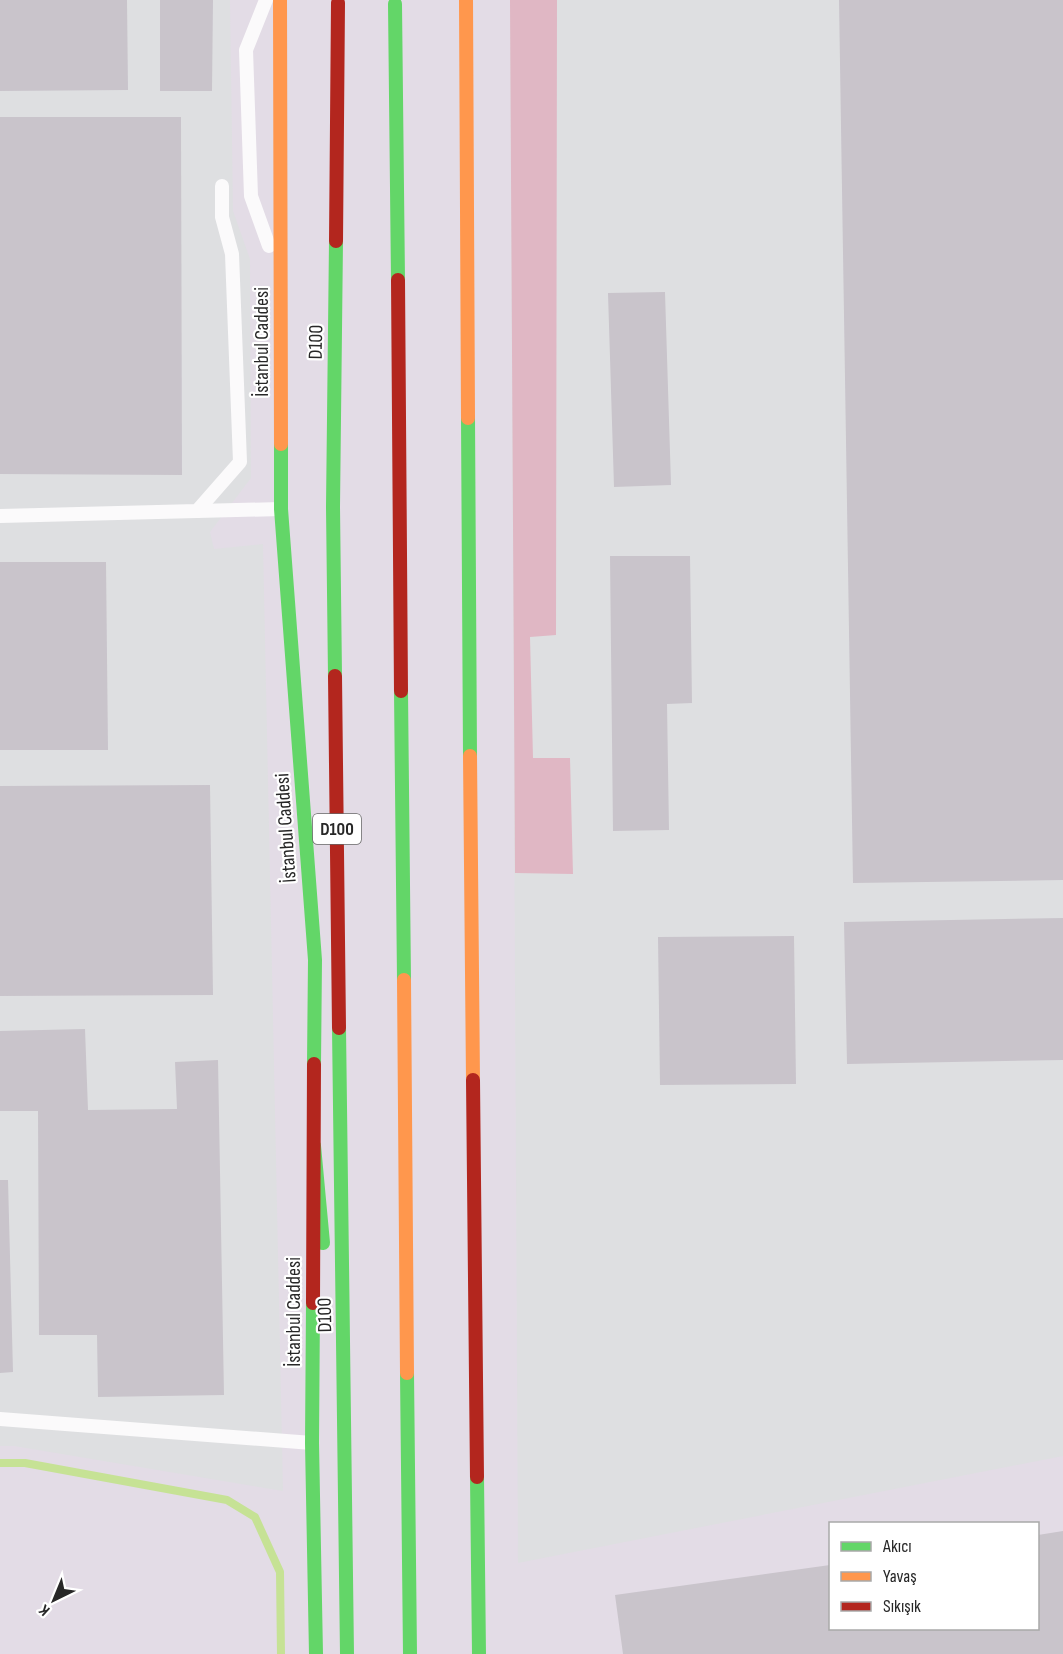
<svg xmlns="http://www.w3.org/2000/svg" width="1063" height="1654" font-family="'Sofia Sans Condensed',sans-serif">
<rect width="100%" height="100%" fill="#e3dce6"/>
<!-- industrial -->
<g fill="#dedfe1">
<polygon points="0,0 230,0 233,211 250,259 251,478 210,532 214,549 263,544 283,1491 14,1446 0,1446"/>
<polygon points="510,0 1063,0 1063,1456 518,1563"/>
</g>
<!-- green -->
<polygon fill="#e0b7c4" points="510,0 557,0 556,635 530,637 533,758 570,758 573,874 515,873"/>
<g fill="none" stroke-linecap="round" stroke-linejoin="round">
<!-- stream -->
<polyline stroke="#c6e295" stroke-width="8" points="0,1463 25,1463 227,1500 255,1517 280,1572 281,1654"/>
</g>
<!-- building -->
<g fill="#c9c4cb">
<polygon points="0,0 127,0 128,90 0,91"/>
<polygon points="160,0 213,0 212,91 160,91"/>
<polygon points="839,0 1063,0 1063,880 853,883"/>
<polygon points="0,117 181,117 182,475 0,474"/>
<polygon points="665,292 671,485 614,487 608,293"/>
<polygon points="610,556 690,556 692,703 667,704 669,830 613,831"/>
<polygon points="0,562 106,562 108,750 0,750"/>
<polygon points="210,785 213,995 0,996 0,786"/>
<polygon points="1063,918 1063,1060 847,1064 844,922"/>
<polygon points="794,936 796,1084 660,1085 658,937"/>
<polygon points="85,1029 88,1110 177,1109 175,1062 218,1060 224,1395 98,1397 97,1335 39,1335 38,1111 0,1111 0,1031"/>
<polygon points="0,1180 8,1180 13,1372 0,1373"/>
<polygon points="1063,1531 1063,1654 623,1654 615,1595 830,1565 830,1628 1038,1628 1038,1535"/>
</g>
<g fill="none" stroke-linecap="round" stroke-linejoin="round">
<!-- lane -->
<g stroke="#fbfafb" stroke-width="14">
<polyline points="266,0 246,50 251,196 269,246"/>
<polyline points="197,511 281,509"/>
<polyline points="0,516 197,511 240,462 232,254 222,217 222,186"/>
<polyline points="0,1419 312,1443"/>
</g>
<!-- fast -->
<g stroke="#63d668" stroke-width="14">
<polyline points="395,4 398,280"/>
<polyline points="468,418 470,756"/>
<polyline points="281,444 281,509 315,960 314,1064"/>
<polyline points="335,676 333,507 336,241"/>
<polyline points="401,691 404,980"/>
<polyline points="339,1028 347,1654"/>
<polyline points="314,1146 323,1243"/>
<polyline points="313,1303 312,1443 316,1654"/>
<polyline points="407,1373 410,1654"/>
<polyline points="477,1477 479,1654"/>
</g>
<!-- slow -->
<g stroke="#ff974d" stroke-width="14">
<polyline points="280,0 281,444"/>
<polyline points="466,0 468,418"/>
<polyline points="470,756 473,1080"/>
<polyline points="404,980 407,1373"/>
</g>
<!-- jam -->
<g stroke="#b3261e" stroke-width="14">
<polyline points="336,241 338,3"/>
<polyline points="398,280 401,691"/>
<polyline points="335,676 339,1028"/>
<polyline points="473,1080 477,1477"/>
<polyline points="313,1303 314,1064"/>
</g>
</g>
<g text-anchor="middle" stroke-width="4.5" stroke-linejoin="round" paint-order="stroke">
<!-- shield labels -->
<rect fill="#fff" stroke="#686868" stroke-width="1.5" x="313" y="814" width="48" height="30" rx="4.5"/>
<g font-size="18" font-weight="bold" fill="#272727">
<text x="337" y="835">D100</text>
</g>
<!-- street labels -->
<g font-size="20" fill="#272727" stroke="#fff">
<text transform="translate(261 342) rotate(-90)" y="7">İstanbul Caddesi</text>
<text transform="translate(315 342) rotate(-89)" y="7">D100</text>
<text transform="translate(285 828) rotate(-94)" y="7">İstanbul Caddesi</text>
<text transform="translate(293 1312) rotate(-90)" y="7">İstanbul Caddesi</text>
<text transform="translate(324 1315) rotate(-91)" y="7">D100</text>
</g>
</g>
<!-- legend -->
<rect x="829" y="1522" width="210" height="108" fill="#ffffff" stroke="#a9a9a9" stroke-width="1.5"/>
<rect x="841" y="1542" width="30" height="9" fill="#63d668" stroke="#a9a9a9" stroke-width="1.5"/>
<text x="883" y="1552" font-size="18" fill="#272727">Akıcı</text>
<rect x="841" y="1572" width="30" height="9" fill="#ff974d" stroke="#a9a9a9" stroke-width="1.5"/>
<text x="883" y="1582" font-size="18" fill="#272727">Yavaş</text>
<rect x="841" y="1602" width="30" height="9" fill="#b3261e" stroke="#a9a9a9" stroke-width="1.5"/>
<text x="883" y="1612" font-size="18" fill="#272727">Sıkışık</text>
<!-- north arrow -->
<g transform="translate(54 1600) rotate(223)" stroke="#ffffff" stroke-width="4.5" paint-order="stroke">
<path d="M0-4.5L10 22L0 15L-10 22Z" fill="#272727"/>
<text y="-9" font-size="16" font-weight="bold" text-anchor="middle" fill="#272727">K</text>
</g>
</svg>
